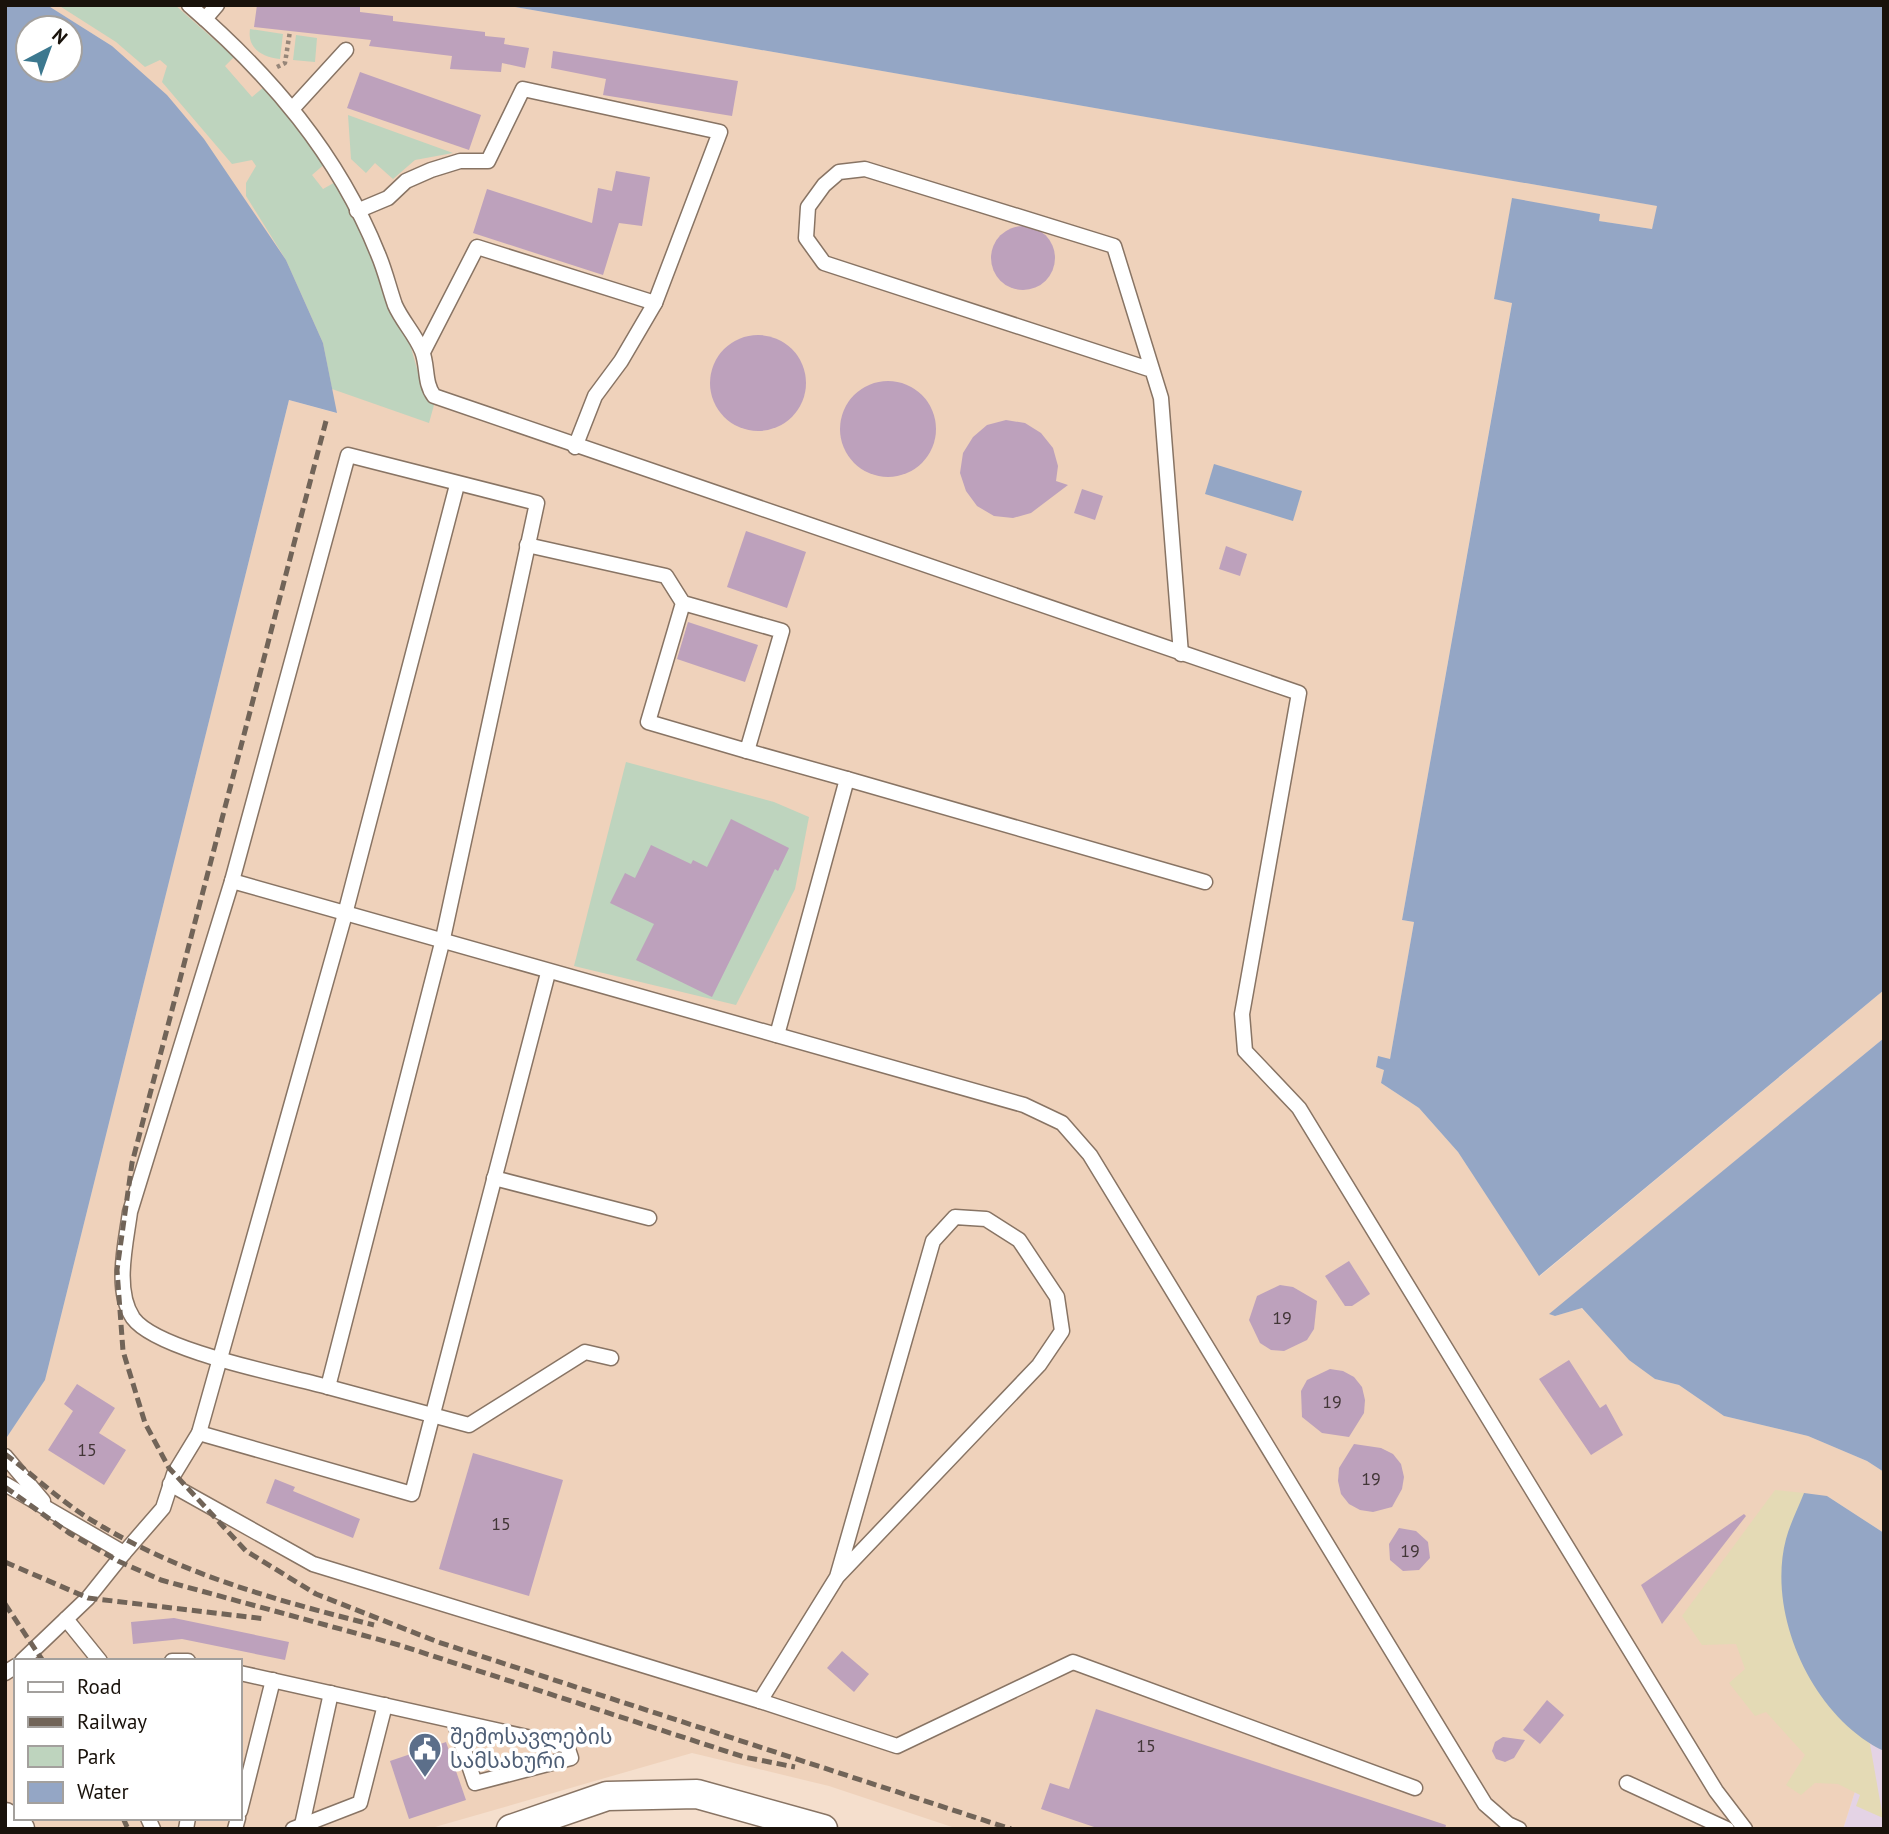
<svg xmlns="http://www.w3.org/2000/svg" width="1889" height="1834" font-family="'PT Sans','Noto Sans Georgian',sans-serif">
<rect width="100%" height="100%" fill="#f5dfcd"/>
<!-- commercial -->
<polygon fill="#e4d3e5" points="1870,1744 1884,1751 1884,1829 1843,1829"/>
<!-- built -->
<path fill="#efd2bb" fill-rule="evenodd" d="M47,5H503L1658,206L1652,229L1598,221L1599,214L1512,199L1495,299L1512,302L1402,920L1414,922L1390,1059L1381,1083L1419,1108L1458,1152L1540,1276L1884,990V1038L1550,1314L1555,1316L1581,1308L1655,1379L1679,1385L1724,1416L1808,1436L1867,1461L1884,1472V1533L1827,1496L1782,1586L1789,1628L1808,1675L1838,1715L1870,1744L1843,1829H958L829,1786L692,1753L428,1829H5V1440L45,1380L289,400L336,413L112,46ZM16,1661H240V1818H16Z"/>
<!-- green -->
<g fill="#bed4be">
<polygon points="58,5 175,5 234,57 225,66 252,97 264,87 327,162 312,175 323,189 339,180 405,326 421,383 434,405 429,423 332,389 323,343 286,260 246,196 246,183 256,166 252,160 232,164 162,82 167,66 160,60 145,67 116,42"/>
<path d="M250,29L283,34L280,59C263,57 247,49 250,29Z"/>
<polygon points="296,35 317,38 315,62 293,60"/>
<polygon points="348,115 453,153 415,160 393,179 375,163 366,173 351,159"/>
<polygon points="626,762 774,802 809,817 795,889 736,1005 574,966"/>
</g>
<!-- sand -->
<polygon fill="#e4dab5" points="1775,1490 1804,1493 1786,1540 1838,1715 1870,1744 1883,1818 1856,1806 1860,1795 1838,1784 1815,1783 1801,1795 1786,1785 1805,1755 1766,1712 1755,1716 1729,1683 1745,1669 1736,1644 1702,1645 1682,1616"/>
<!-- water -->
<g fill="#94a6c5" fill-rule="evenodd">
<path d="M5,5H47L112,46L167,95L204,139L286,260L323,343L337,413L289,400L45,1380L5,1440ZM28,28H70V70H28Z"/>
<polygon points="503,5 1884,5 1884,990 1539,1276 1458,1152 1419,1108 1381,1083 1384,1070 1376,1067 1378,1056 1390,1059 1414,922 1402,920 1512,303 1494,299 1512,198 1600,214 1599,221 1652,229 1657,206"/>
<polygon points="1214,464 1302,491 1293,521 1205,494"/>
<polygon points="1884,1038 1884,1472 1867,1461 1808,1436 1724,1416 1679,1385 1655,1379 1629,1360 1582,1308 1555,1316 1549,1314"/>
<path d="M1804,1493L1827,1496L1884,1533V1751C1813,1717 1766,1615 1786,1539C1790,1524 1798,1508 1804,1493Z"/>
</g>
<!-- building -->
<g fill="#bda1bc">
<polygon points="257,5 360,5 360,12 393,16 393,21 485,32 485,36 505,38 504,44 529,48 525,68 502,63 501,72 450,69 452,56 369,46 371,40 254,27"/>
<polygon points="553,51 738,81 732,116 603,95 606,79 551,68"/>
<polygon points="360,72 481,115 469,150 347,108"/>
<polygon points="616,171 650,177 642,226 619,223 603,275 473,233 487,189 592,223 598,188 612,191"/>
<circle cx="1023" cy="258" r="32"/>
<circle cx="758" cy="383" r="48"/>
<circle cx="888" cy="429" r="48"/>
<polygon points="1006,420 1025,423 1041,433 1053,448 1058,466 1056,481 1068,485 1031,513 1013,518 994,516 977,506 966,491 960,473 963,453 973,437 987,425"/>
<polygon points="1082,489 1103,496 1095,520 1074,513"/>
<polygon points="746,531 806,552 787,608 727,587"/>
<polygon points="1226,546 1247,554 1240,576 1219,569"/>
<polygon points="688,622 758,645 745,682 677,659"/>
<polygon points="731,819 789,848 778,871 775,869 712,997 636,960 654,924 610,903 625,873 635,878 651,845 691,864 693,860 707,867"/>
<polygon points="1349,1261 1370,1294 1352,1306 1345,1306 1325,1276"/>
<polygon points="1280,1285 1293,1287 1317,1301 1314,1329 1307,1340 1284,1351 1271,1350 1260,1343 1249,1320 1257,1296"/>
<polygon points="1569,1360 1600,1408 1606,1404 1623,1435 1591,1455 1539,1379"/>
<polygon points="1330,1369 1343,1371 1354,1377 1362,1387 1365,1400 1364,1413 1349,1437 1322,1433 1302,1417 1301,1391 1307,1380"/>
<polygon points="77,1384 115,1408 99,1433 126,1450 104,1485 48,1450 73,1411 64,1404"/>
<polygon points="1354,1444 1381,1448 1393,1454 1401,1464 1404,1477 1402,1489 1392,1507 1373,1512 1360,1510 1349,1504 1341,1494 1338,1481 1339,1468"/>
<polygon points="473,1453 563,1480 529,1596 439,1569"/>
<polygon points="275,1479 295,1487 293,1491 360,1519 353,1538 266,1503"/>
<polygon points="1744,1514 1746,1516 1662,1624 1641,1585"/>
<polygon points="1399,1528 1416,1531 1428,1542 1430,1558 1419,1570 1403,1571 1390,1560 1389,1544"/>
<polygon points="174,1618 289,1642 285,1660 182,1639 133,1644 131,1622"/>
<polygon points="842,1651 869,1674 854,1692 827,1668"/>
<polygon points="1547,1700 1564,1715 1540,1744 1523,1730"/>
<polygon points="1096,1709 1446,1825 1445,1829 1100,1829 1041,1809 1050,1783 1069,1789"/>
<polygon points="1503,1737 1525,1740 1514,1758 1505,1762 1496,1759 1492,1751 1495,1742"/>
<polygon points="446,1742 466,1800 409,1819 390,1761"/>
</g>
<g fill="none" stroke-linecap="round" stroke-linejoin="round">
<defs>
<g id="lane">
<path d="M189,5C270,75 338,154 378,254C385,270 389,288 395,305C402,321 415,334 422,351C428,366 424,383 434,396L1299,693L1242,1014L1245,1051L1299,1108L1716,1791L1745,1829"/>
<polyline points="205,19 217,5"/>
<polyline points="293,108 346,50"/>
<polyline points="357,211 388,198 406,181 431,170 460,161 488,161 523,89 720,132 655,303 621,361 595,396 575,447"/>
<polyline points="423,352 477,247 655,303"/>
<polyline points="1152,370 824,263 806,238 808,207 824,185 839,172 865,169 1114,246 1161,398 1181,654"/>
<path d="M348,455L537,503L442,943L328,1387C285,1375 157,1351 133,1318C114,1290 126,1243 130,1212L232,881Z"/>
<polyline points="527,545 666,576 683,603 782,631 747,751 648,722 683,603"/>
<polyline points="747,751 847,779 777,1035"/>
<polyline points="847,779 1205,882"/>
<polyline points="232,881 1024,1105 1062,1123 1090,1155 1485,1804 1508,1824 1519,1829"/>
<polyline points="494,1178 649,1218"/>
<polyline points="328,1387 469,1425 585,1352 611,1358"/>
<polyline points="199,1433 412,1494 548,973"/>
<polyline points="5,1456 43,1501"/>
<polyline points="5,1484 124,1553 163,1508 174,1474 199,1433 345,914 457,485"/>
<polyline points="170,1484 313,1564 760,1701 837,1577 933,1241 955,1217 986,1219 1019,1240 1057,1297 1062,1331 1039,1365 837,1577"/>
<polyline points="66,1619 100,1661"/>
<polyline points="22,1661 88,1598 124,1553"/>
<polyline points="172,1661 188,1661"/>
<polyline points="5,1673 16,1666"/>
<polyline points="240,1673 567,1746 571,1758 475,1783 454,1721"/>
<polyline points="760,1701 897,1746 1073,1662 1415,1788"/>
<polyline points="1627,1783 1727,1829"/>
<polyline points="240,1811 273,1680"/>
<polyline points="148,1818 153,1829"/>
<polyline points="302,1825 331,1693"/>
<polyline points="186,1829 188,1818"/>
<polyline points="235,1829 238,1818"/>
<polyline points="293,1829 360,1803 385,1705"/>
</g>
<g id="street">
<polyline points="5,1817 20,1829"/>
<polyline points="511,1829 607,1796 697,1794 823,1829"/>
</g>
</defs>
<!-- lane casing -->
<use href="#lane" stroke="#887464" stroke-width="17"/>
<!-- street casing -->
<use href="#street" stroke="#887464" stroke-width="31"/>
<!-- path -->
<polyline stroke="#968679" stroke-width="4.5" stroke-dasharray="3.5 3.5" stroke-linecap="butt" points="277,67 285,63 290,31"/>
<!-- lane -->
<use href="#lane" stroke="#fff" stroke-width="14"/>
<!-- street -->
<use href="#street" stroke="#fff" stroke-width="28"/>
<!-- rail -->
<g stroke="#716458" stroke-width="5" stroke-dasharray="10 5" stroke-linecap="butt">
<polyline points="326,421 132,1163 117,1270 123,1351 145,1423 169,1468 246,1551 316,1594 438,1642 1011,1829"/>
<path d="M5,1454C32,1474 57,1498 85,1516C173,1572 274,1600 374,1625"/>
<polyline points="5,1487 69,1533 118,1561 161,1580 399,1645 744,1757 795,1767"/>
<polyline points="5,1562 88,1598 266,1619"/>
<polyline points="5,1604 43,1661"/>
<polyline points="123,1818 128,1829"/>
</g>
</g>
<!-- icons -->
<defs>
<symbol id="civic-pin" viewBox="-11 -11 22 30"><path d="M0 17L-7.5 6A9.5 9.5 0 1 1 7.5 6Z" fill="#5c6f8a" stroke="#fff"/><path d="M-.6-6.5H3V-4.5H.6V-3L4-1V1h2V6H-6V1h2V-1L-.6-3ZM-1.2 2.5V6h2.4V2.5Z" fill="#fff"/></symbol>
</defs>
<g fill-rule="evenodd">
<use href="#civic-pin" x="406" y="1730" width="38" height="52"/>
</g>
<g text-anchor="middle" stroke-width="7" stroke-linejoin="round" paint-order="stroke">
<!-- number labels -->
<g font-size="18" fill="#423637">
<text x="1282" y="1324">19</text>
<text x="1332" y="1408">19</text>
<text x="87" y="1456">15</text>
<text x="1371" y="1485">19</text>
<text x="501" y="1530">15</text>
<text x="1410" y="1557">19</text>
<text x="1146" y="1752">15</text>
</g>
<!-- service labels -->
<g font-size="21" fill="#4e5e75" stroke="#fff" text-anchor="start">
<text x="450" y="1744">შემოსავლების<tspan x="450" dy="24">სამსახური</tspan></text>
</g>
</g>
<!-- border -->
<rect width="1889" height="1834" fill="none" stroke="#19120b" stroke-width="14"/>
<!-- legend -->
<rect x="14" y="1659" width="228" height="161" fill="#ffffff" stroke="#a3a09d" stroke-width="2"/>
<rect x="28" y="1682" width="35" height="10" fill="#ffffff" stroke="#a3a09d" stroke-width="2"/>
<text x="77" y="1694" font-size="21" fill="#19120b">Road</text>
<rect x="28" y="1717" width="35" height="10" fill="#716458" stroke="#a3a09d" stroke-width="2"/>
<text x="77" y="1729" font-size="21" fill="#19120b">Railway</text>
<rect x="28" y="1746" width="35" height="21" fill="#bed4be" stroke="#a3a09d" stroke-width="2"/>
<text x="77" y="1764" font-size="21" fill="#19120b">Park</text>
<rect x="28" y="1782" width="35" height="21" fill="#94a6c5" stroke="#a3a09d" stroke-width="2"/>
<text x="77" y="1799" font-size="21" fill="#19120b">Water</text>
<!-- north arrow -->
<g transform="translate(49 49) rotate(41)"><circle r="33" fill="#ffffff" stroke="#a3a09d" stroke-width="2"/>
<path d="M0-5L12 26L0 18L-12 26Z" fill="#3c788f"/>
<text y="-10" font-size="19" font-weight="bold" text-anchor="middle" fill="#19120b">N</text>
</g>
</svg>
